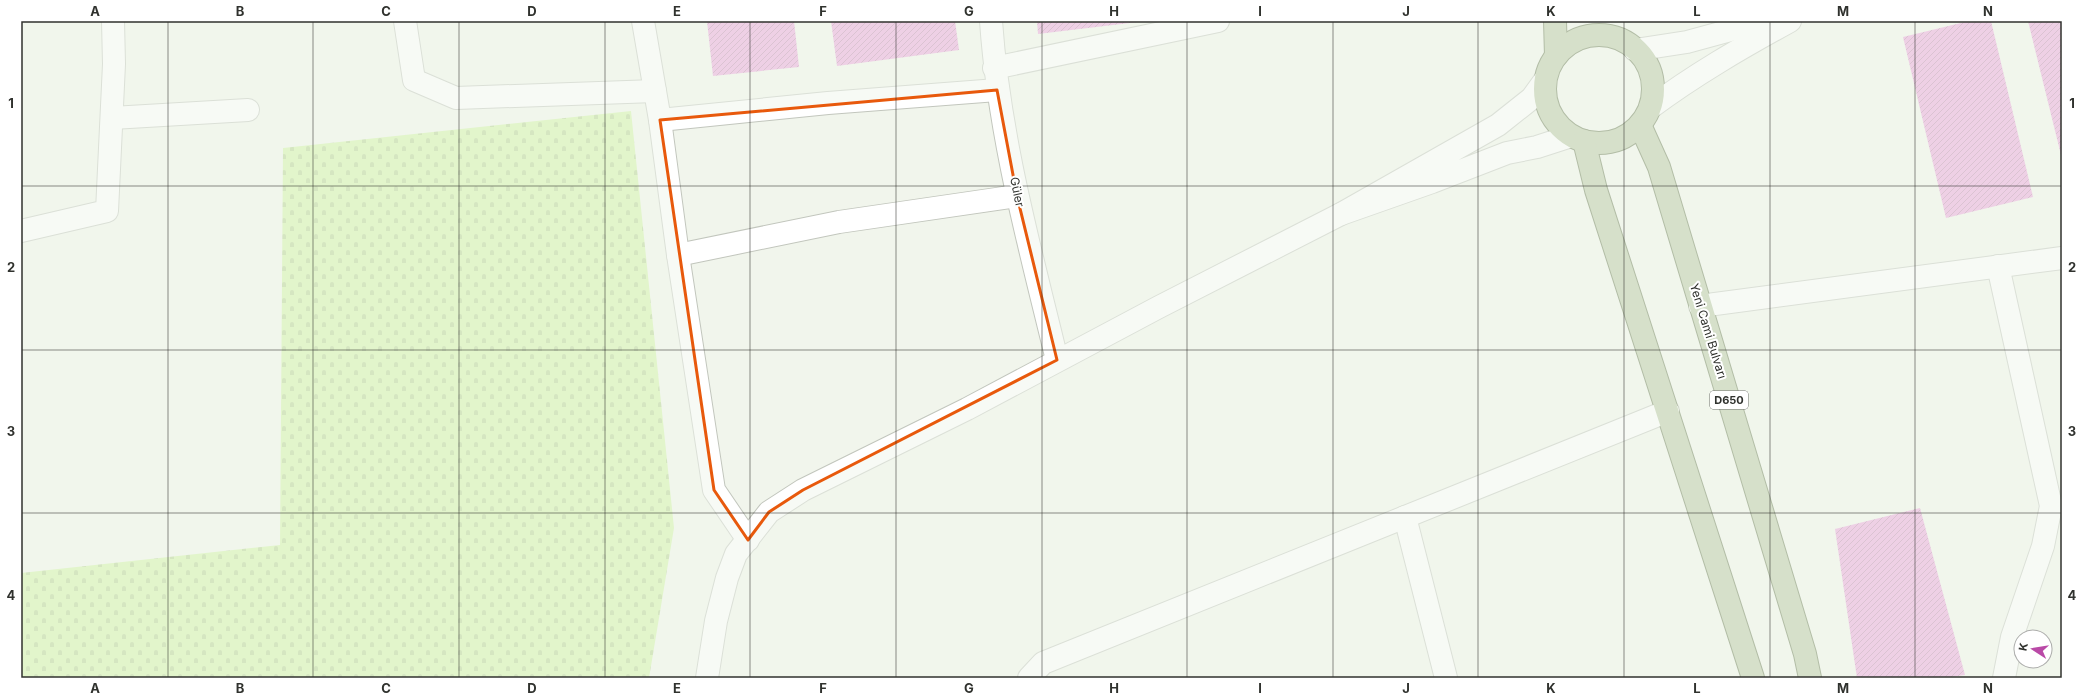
<svg xmlns="http://www.w3.org/2000/svg" width="2083" height="699" font-family="Inter,sans-serif">
<defs>
<pattern id="cemetery-stones" width="16" height="16" patternUnits="userSpaceOnUse"><rect width="16" height="16" fill="#d1f4a3"/><path d="M2 7V4a2 2 0 0 1 4 0v3zM10 15v-3a2 2 0 0 1 4 0v3z" fill="#b4d28d"/></pattern>
<pattern id="building-hatch" width="6" height="6" patternUnits="userSpaceOnUse"><rect width="6" height="6" fill="#eca3db"/><path d="M-1 1l2-2M0 6l6-6M5 7l2-2" fill="none" stroke="#c085b2"/></pattern>
</defs>
<rect width="100%" height="100%" fill="#f1f5ec"/>
<!-- cemetery -->
<polygon fill="url(#cemetery-stones)" points="631,111 674,528 649,678 21,678 21,573 280,545 283,148"/>
<!-- building -->
<g fill="url(#building-hatch)">
<polygon points="707,21 794,21 799,67 713,76"/>
<polygon points="831,21 955,21 959,50 837,66"/>
<polygon points="1037,21 1138,21 1138,22 1038,34"/>
<polygon points="1969,21 1991,21 2033,197 1946,218 1903,37"/>
<polygon points="2028,21 2062,21 2062,155 2061,155"/>
<polygon points="1920,508 1965,675 1943,678 1857,678 1835,529"/>
</g>
<g fill="none" stroke-linecap="round" stroke-linejoin="round">
<defs>
<g id="street">
<polyline points="405,21 414,80 456,98 655,91"/>
<polyline points="643,21 660,120 678,255 714,490 748,540"/>
<path d="M991,21C999,137 1030,248 1057,360"/>
<polyline points="994,68 1218,21"/>
<polyline points="112,118 248,110"/>
<polyline points="660,120 828,103 997,90"/>
<polyline points="21,231 107,211 114,64 113,21"/>
<polyline points="678,255 839,222 1017,196"/>
<polyline points="1998,266 2051,506 2043,546 2012,637 2004,678"/>
<polyline points="1700,306 2062,258"/>
<polyline points="1405,517 1446,678"/>
<polyline points="1029,678 1043,663 1668,411"/>
</g>
<g id="secondary">
<polyline points="1635,50 1687,42 1764,21"/>
<polyline points="1545,80 1532,98 1498,125 1341,214 1432,182 1507,153 1537,147 1571,136"/>
<path d="M1650,108C1694,75 1741,48 1790,21"/>
<polyline points="707,678 716,621 727,578 736,554 769,512 803,490 967,409 1159,307 1341,214"/>
</g>
<g id="primary">
<polyline points="1555,21 1556,56"/>
<circle cx="1599" cy="89" r="54"/>
<polyline points="1640,125 1659,167 1805,654 1810,678"/>
<polyline points="1584,141 1596,190 1753,678"/>
</g>
</defs>
<!-- street casing -->
<use href="#street" stroke="#c2c6bd" stroke-width="24"/>
<!-- secondary casing -->
<use href="#secondary" stroke="#c2c6bd" stroke-width="24"/>
<!-- primary casing -->
<use href="#primary" stroke="#687950" stroke-width="24"/>
<!-- street -->
<use href="#street" stroke="#fff" stroke-width="22"/>
<!-- secondary -->
<use href="#secondary" stroke="#fff" stroke-width="22"/>
<!-- primary -->
<use href="#primary" stroke="#b6c5a1" stroke-width="22"/>
</g>
<!-- marked area -->
<path d="M0 0H2083V699H0ZM997,90L1017,196L1057,360L803,490L769,512L748,540L714,490L660,120Z" fill="#f1f5ec" fill-opacity=".55" fill-rule="evenodd"/>
<path fill="none" stroke="#e8590c" stroke-width="3" stroke-linejoin="round" d="M997,90L1017,196L1057,360L803,490L769,512L748,540L714,490L660,120Z"/>
<!-- grid -->
<path fill="none" stroke="#30322e" stroke-width="1" stroke-opacity="0.55" d="M168,21V678M313,21V678M459,21V678M605,21V678M750,21V678M896,21V678M1042,21V678M1187,21V678M1333,21V678M1478,21V678M1624,21V678M1770,21V678M1915,21V678M21,186H2062M21,350H2062M21,513H2062"/>
<g text-anchor="middle" stroke-width="4" stroke-linejoin="round" paint-order="stroke">
<!-- shield labels -->
<rect fill="#fff" stroke="#6e706d" stroke-width="1" x="1710" y="391" width="38" height="18" rx="3"/>
<g font-size="11" font-weight="bold" fill="#30322e">
<text x="1729" y="404">D650</text>
</g>
<!-- street labels -->
<g font-size="12" fill="#30322e" stroke="#fff">
<text transform="translate(1017 192) rotate(78)" y="4">Güler</text>
<text transform="translate(1708 331) rotate(73)" y="4">Yeni Cami Bulvarı</text>
</g>
</g>
<!-- border -->
<rect width="2083" height="699" fill="none" stroke="#ffffff" stroke-width="44"/>
<!-- north arrow -->
<g transform="translate(2033 649) rotate(282)"><circle r="19" fill="#ffffff" stroke="#acadab"/>
<path d="M0-3L7 15L0 10L-7 15Z" fill="#ba4aa7"/>
<text y="-6" font-size="11" font-weight="bold" text-anchor="middle" fill="#30322e">K</text>
</g>
<rect x="22" y="22" width="2039" height="655" fill="none" stroke="#30322e" stroke-width="1.5"/>
<g font-size="13" text-anchor="middle" font-weight="bold" fill="#30322e">
<text x="95" y="16">A</text>
<text x="240" y="16">B</text>
<text x="386" y="16">C</text>
<text x="532" y="16">D</text>
<text x="677" y="16">E</text>
<text x="823" y="16">F</text>
<text x="969" y="16">G</text>
<text x="1114" y="16">H</text>
<text x="1260" y="16">I</text>
<text x="1406" y="16">J</text>
<text x="1551" y="16">K</text>
<text x="1697" y="16">L</text>
<text x="1843" y="16">M</text>
<text x="1988" y="16">N</text>
<text x="11" y="108">1</text>
<text x="2072" y="108">1</text>
<text x="11" y="272">2</text>
<text x="2072" y="272">2</text>
<text x="11" y="436">3</text>
<text x="2072" y="436">3</text>
<text x="11" y="600">4</text>
<text x="2072" y="600">4</text>
<text x="95" y="693">A</text>
<text x="240" y="693">B</text>
<text x="386" y="693">C</text>
<text x="532" y="693">D</text>
<text x="677" y="693">E</text>
<text x="823" y="693">F</text>
<text x="969" y="693">G</text>
<text x="1114" y="693">H</text>
<text x="1260" y="693">I</text>
<text x="1406" y="693">J</text>
<text x="1551" y="693">K</text>
<text x="1697" y="693">L</text>
<text x="1843" y="693">M</text>
<text x="1988" y="693">N</text>
</g>
</svg>
